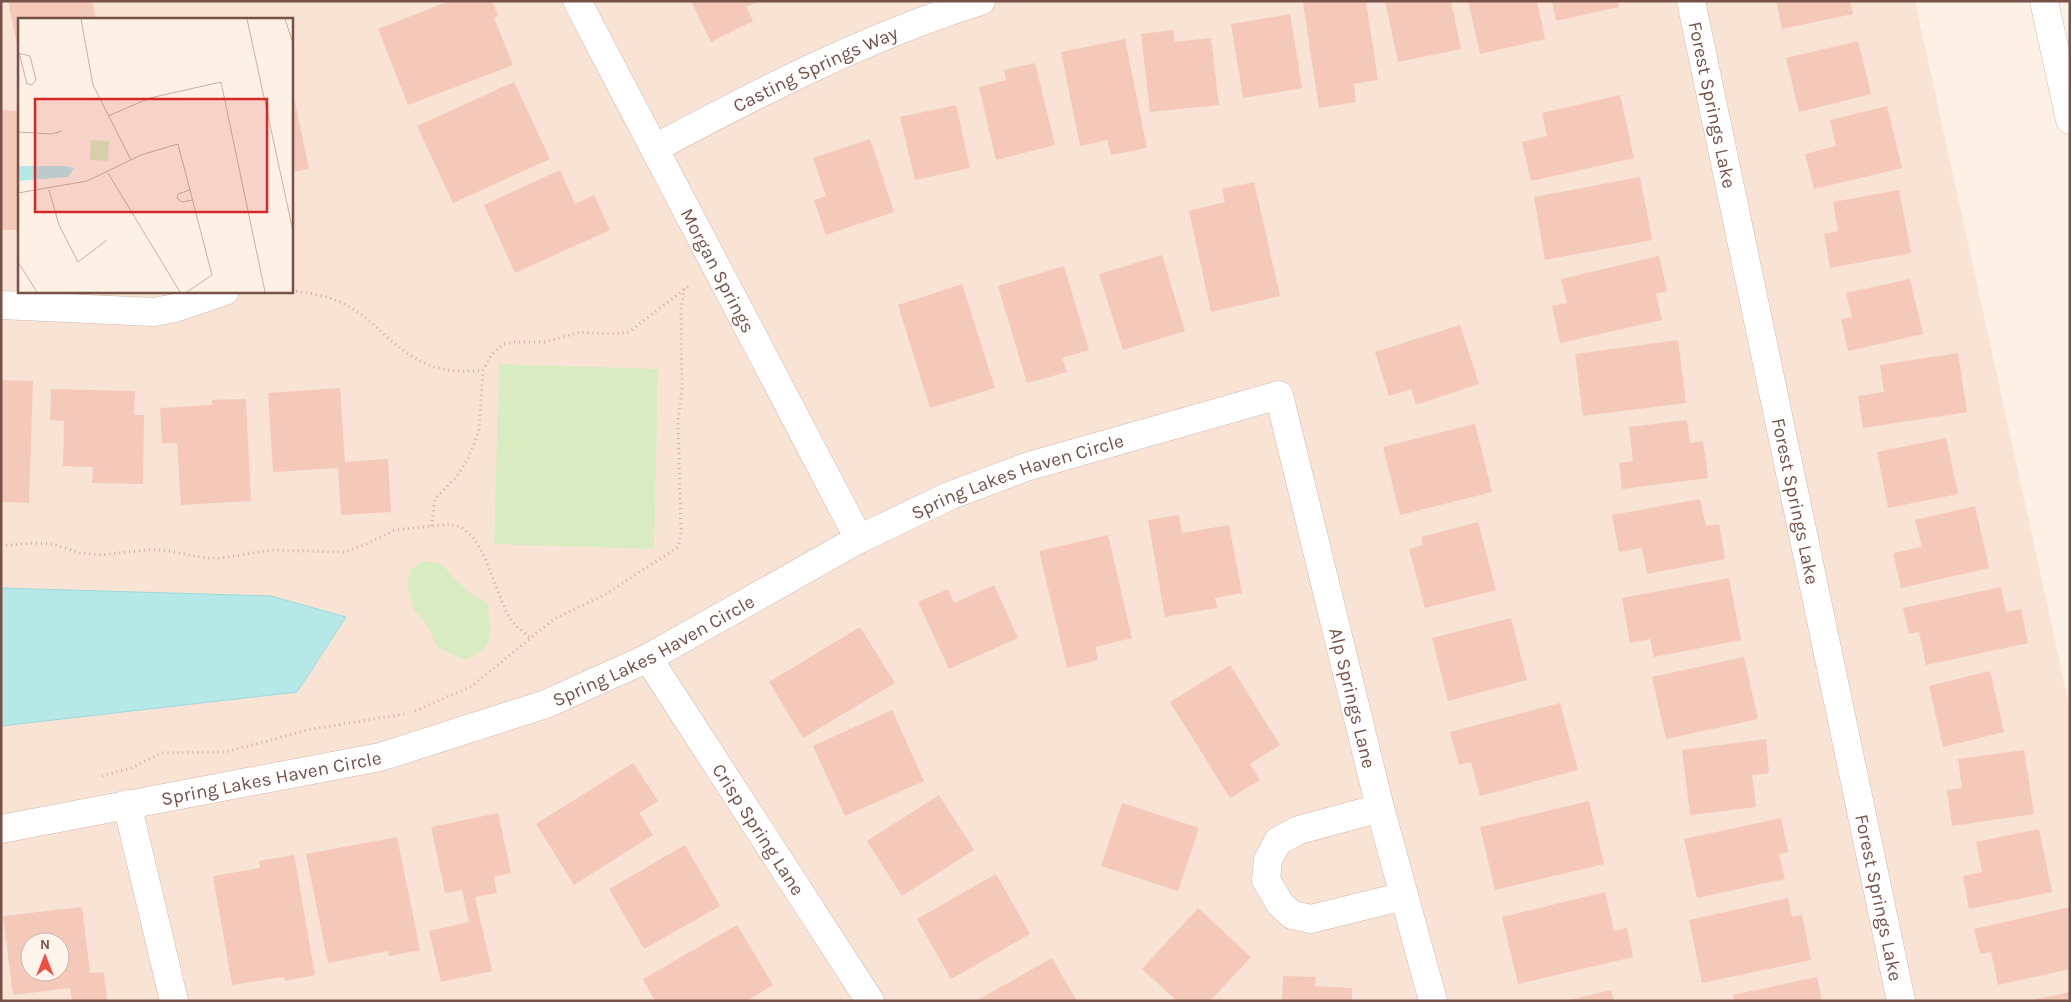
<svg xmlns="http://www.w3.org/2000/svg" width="2071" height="1002" font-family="Karla,sans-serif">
<rect width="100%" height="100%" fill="#fdf0e4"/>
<!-- residential -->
<path fill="#f8e3d5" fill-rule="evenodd" d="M1,1H1915L2070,709V1001H1ZM19,19H291V291H19ZM30,942H60V972H30Z"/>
<!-- green -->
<g fill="#d9ecc1">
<polygon points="499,364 658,369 654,549 494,544"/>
<path d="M424,561L441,564L466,590L487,603C492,633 496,647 464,660L437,647L427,625L414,610L407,584L411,569Z"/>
</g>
<!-- water -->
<polygon fill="#b7e8e8" stroke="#9cdadb" points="1,588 271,596 346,617 297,692 1,726"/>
<!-- building -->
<g fill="#f4c9ba" fill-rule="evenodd">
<polygon points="8,1 92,1 96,19 19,19 18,50"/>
<polygon points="449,1 492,1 498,16 494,18 513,65 408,105 378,29"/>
<polygon points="691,1 759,1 746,7 753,21 711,42"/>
<polygon points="1316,1 1366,1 1378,80 1354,84 1356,102 1319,108 1303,3"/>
<polygon points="1385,1 1451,1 1461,49 1398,62"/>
<polygon points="1468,1 1537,1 1545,39 1480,54"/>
<polygon points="1552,1 1618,1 1619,7 1556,21"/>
<polygon points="1776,1 1850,1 1853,14 1782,29"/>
<polygon points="1290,14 1302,88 1243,98 1231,24"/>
<polygon points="1173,30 1175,42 1211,38 1219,105 1150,112 1141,34"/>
<polygon points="1125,39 1147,148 1111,155 1107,140 1080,146 1061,52"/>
<polygon points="1858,41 1871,94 1799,112 1786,58"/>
<polygon points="1035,63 1055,145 996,160 979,87 1006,80 1004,70"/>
<polygon points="514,82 550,159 453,203 417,126"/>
<polygon points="291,83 309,169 291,172"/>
<polygon points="1620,95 1634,158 1531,181 1522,142 1547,136 1542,113"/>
<polygon points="956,105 970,168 915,180 900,117"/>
<polygon points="1887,106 1902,168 1814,189 1805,154 1836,146 1830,120"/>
<polygon points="1,110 19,111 19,230 1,230"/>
<polygon points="870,139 894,212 826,235 814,200 826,196 813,158"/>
<polygon points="560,170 575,204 594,195 610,230 515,273 484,205"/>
<polygon points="1640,177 1652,240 1545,260 1534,197"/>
<polygon points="1254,182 1280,296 1211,312 1189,211 1225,202 1222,189"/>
<polygon points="1899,190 1911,253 1830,268 1824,234 1838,231 1833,202"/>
<polygon points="1162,255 1185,331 1123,350 1099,274"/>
<polygon points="1659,256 1667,291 1656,294 1662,320 1560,343 1552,306 1567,303 1561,279"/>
<polygon points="1064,266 1089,350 1062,358 1067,372 1027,383 998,286"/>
<polygon points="1910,279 1923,334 1848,351 1841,319 1852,317 1846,293"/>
<polygon points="962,284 995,388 930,408 898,305"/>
<polygon points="1460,325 1479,384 1416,405 1411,389 1389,396 1375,352"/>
<polygon points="1678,340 1686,403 1583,416 1575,354"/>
<polygon points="1958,353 1967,412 1863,428 1858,396 1884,392 1880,365"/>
<polygon points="1,380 33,381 29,503 1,502"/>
<polygon points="340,388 345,462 388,459 391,512 341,515 338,468 273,472 268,393"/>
<polygon points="51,389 135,391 134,415 144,415 143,484 92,483 93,467 63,466 64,421 50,420"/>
<polygon points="246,399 251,501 181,505 177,443 162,443 160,408 212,405 212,400"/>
<polygon points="1687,420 1690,443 1703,441 1708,478 1622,489 1619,463 1633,461 1629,427"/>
<polygon points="1475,424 1492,492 1400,515 1383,447"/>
<polygon points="1946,438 1958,494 1888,508 1877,452"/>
<polygon points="1700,499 1706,526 1719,524 1725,559 1647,574 1642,548 1619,552 1612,515"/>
<polygon points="1975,506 1989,568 1901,588 1893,553 1922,547 1915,520"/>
<polygon points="1179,515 1182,533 1229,525 1242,593 1215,598 1217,608 1165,617 1148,520"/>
<polygon points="1478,522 1496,590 1425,608 1409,549 1423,545 1421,537"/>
<polygon points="1108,535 1132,638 1095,647 1098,660 1067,668 1039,551"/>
<polygon points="1729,578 1741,640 1654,657 1650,639 1630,643 1622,598"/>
<polygon points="994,585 1018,638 949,669 918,602 948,589 954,603"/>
<polygon points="2001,587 2006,612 2021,609 2028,643 1926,665 1919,632 1909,634 1903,608"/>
<polygon points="1511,618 1527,680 1448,701 1432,638"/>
<polygon points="860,627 895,683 803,738 769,682"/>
<polygon points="1744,657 1758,719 1666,739 1652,677"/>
<polygon points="1230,665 1280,745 1250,764 1260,780 1230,798 1170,702"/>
<polygon points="1990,671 2004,732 1943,747 1929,686"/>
<polygon points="1560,703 1578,770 1480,796 1471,762 1459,765 1450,732"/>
<polygon points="892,710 924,781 845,816 813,746"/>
<polygon points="1766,739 1769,773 1752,775 1756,807 1690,815 1682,750"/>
<polygon points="2024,750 2034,814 1952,826 1947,790 1962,788 1958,759"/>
<polygon points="633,763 658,801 639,813 653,835 574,885 536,824"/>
<polygon points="939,795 974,850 902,896 867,841"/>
<polygon points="1589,801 1604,864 1495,890 1480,827"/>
<polygon points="1122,803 1199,828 1178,891 1101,866"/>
<polygon points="498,813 511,873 494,877 497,893 475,897 492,971 441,982 429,931 469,922 462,890 445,893 431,827"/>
<polygon points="1781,818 1788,852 1779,854 1785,879 1697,898 1684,839"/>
<polygon points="2039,829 2052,892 1969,909 1963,876 1982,872 1976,842"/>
<polygon points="397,837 420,950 389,956 388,951 328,963 306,854"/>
<polygon points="685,845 720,906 644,949 609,889"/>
<polygon points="294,855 315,975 285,981 284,977 232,985 213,876 260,868 259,861"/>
<polygon points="996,874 1030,934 951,979 917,919"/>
<polygon points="1605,892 1614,931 1627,928 1633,957 1518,984 1502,917"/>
<polygon points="1788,898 1792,917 1802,915 1811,960 1702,983 1689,920"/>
<path d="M82,907L90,973L104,972L107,1001H72L70,988L13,995L3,916ZM30,942H60V972H30Z"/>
<polygon points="2070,907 2070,969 1998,985 1991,952 1980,954 1974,929"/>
<polygon points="1198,908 1251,957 1210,1001 1177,1001 1142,969"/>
<polygon points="737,925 773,985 747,1001 655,1001 643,979"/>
<polygon points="1052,958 1077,1001 976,1001"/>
<polygon points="1283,976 1316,977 1315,986 1352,988 1352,1001 1282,1001"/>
<polygon points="1817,977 1822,1001 1734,1001 1733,995"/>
<polygon points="1611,990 1614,1001 1570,1001 1570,1000"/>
<polygon points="2070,992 2070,1001 2032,1001 2032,1000"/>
</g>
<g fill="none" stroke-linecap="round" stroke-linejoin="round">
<defs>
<g id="minor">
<path id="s1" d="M577,1L859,539"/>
<path id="s2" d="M1691,1L1901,1001"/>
<path id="s3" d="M655,148C760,92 866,37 981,1"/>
<polyline points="1,305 154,312 175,308 225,291"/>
<path id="s4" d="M648,658L870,1001"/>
<polyline points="127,804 174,1001"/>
<polyline points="1380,808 1299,830 1278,841 1268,860 1266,880 1280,904 1292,915 1311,919 1404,896"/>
<path id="s5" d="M1,829L380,757L546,704L648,658L859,539L949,496L1026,467L1279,395L1380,808L1433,1001"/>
</g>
<polyline id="secondary" points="2044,1 2070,120"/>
</defs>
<!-- minor casing -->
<use href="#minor" stroke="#d1b8ac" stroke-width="29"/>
<!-- secondary casing -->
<use href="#secondary" stroke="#d8b8ab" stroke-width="29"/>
<!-- path -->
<g stroke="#d9ab9d" stroke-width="3" stroke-dasharray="1 4" stroke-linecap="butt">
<path d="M291,291C314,293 334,297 353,309C367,317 377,328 389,339C419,365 443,375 483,370"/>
<polyline points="431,526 435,499 457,476 468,459 479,431 483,370 492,354 503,344 514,342 545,342 580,332 611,334 629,332 690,285"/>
<polyline points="1,546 30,543 53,544 80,553 101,555 147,550 163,550 206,558 222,558 271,550 344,552 364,545 395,530 449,524 461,527 473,537 483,553 507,614 515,625 529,637"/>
<polyline points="415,711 472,686 554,619 606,594 678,547 681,533 678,422 682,388 681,311 684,288"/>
<polyline points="102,776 131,768 162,753 225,752 312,729 404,714"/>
</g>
<!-- minor -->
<use href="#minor" stroke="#fff" stroke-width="28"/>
<!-- secondary -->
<use href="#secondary" stroke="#fff" stroke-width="28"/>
</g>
<g text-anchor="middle" stroke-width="5" stroke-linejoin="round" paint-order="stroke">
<!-- street labels -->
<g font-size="19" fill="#775248" stroke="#fff4eb">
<text dy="7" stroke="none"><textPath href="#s3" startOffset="179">Casting Springs Way</textPath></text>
<text dy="7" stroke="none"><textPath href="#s2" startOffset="106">Forest Springs Lake</textPath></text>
<text dy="7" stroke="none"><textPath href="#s1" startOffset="304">Morgan Springs</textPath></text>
<text dy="7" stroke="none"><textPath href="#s5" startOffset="1085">Spring Lakes Haven Circle</textPath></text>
<text dy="7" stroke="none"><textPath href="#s2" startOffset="511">Forest Springs Lake</textPath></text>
<text dy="7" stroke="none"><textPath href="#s5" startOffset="680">Spring Lakes Haven Circle</textPath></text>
<text dy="7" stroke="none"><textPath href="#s5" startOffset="1671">Alp Springs Lane</textPath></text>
<text dy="7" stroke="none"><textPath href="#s5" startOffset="275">Spring Lakes Haven Circle</textPath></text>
<text dy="7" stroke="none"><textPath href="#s4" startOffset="204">Crisp Spring Lane</textPath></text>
<text dy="7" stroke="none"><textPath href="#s2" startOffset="916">Forest Springs Lake</textPath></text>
</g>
</g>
<!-- overview -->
<g transform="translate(18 18)">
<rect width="275" height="275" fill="#fdf0e4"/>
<path d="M73,122L91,123L90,143L72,142Z" fill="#d9ecc1"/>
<path d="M0,148H47L56,150L50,159L0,163Z" fill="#b7e8e8"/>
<path fill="none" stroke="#c7b1a6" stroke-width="1" d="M63,1L75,67L113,142M229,1L275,213M267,1L275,25M0,35L12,38L18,62L14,67L9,66L1,35M90,98L132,80L203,64L247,274M0,114L34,116L44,113M90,155L162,274M31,172L41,207L60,244L89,222M172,172L160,176L159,180L164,184L174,182M0,175L69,163L123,137L160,126L194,257L169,274M0,244L19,274"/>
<path fill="#d62828" fill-opacity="0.15" stroke="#d62828" stroke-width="2.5" d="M17,81H249V194H17Z"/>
<rect width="275" height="275" fill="none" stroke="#775248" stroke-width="2.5"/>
</g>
<!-- border -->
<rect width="2071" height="1002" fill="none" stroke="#775248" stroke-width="5"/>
<!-- north arrow -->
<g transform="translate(45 957)"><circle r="24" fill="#fff4eb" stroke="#c9b3aa"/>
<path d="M0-4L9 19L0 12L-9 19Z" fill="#ee5042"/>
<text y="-8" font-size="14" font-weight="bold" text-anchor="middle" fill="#775248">N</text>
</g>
</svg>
